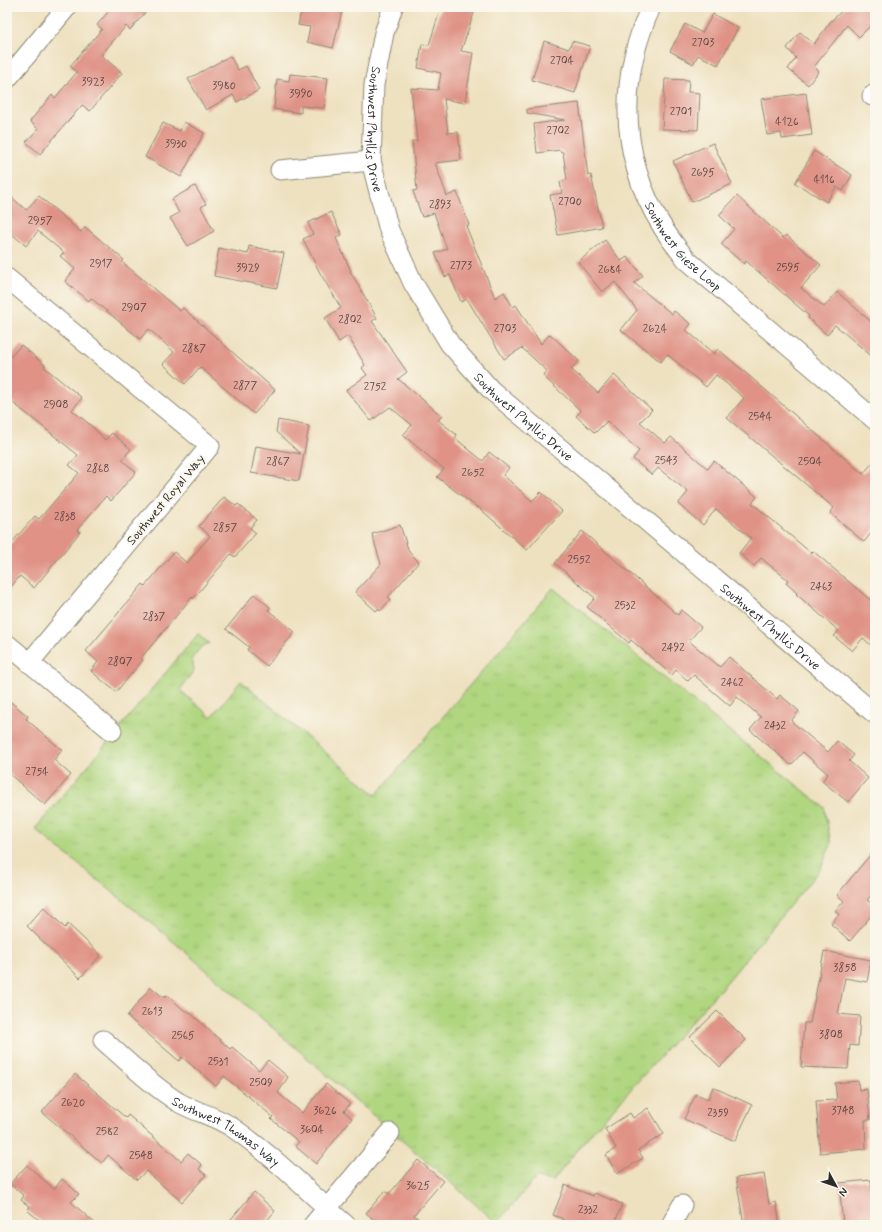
<svg xmlns="http://www.w3.org/2000/svg" width="882" height="1232" font-family="Mynerve,sans-serif">
<defs>
<pattern id="grass-tufts" width="24" height="20" patternUnits="userSpaceOnUse"><rect width="24" height="20" fill="#b0d680"/><path d="M3 7l-1-3M5 7V3M7 7l1-3M15 17l-1-3M17 17v-4M19 17l1-3" fill="none" stroke="#98b86f"/></pattern>
</defs>
<rect width="100%" height="100%" fill="#fbf7ec"/>
<filter id="ink" filterUnits="userSpaceOnUse"><feTurbulence type="fractalNoise" baseFrequency=".025" numOctaves="2"/><feDisplacementMap in="SourceGraphic" scale="8" xChannelSelector="R" yChannelSelector="G"/><feConvolveMatrix kernelMatrix="1 2 1 2 8 2 1 2 1" color-interpolation-filters="sRGB"/></filter>
<filter id="wash" filterUnits="userSpaceOnUse"><feTurbulence type="fractalNoise" baseFrequency=".012" numOctaves="4" result="noise"/><feDisplacementMap in="SourceGraphic" scale="16" xChannelSelector="R" yChannelSelector="G"/><feGaussianBlur stdDeviation="0.9" result="paint"/><feColorMatrix in="noise" values="0 0 0 0 0 0 0 0 0 0 0 0 0 0 0 0 0 1.4 0 .05"/><feComposite in="paint" operator="in"/></filter>
<g filter="url(#wash)">
<rect width="100%" height="100%" fill="#eee1c0"/>
<!-- grass -->
<polygon fill="url(#grass-tufts)" stroke="#6e8056" points="553,588 824,807 831,844 821,868 726,983 580,1146 553,1181 536,1178 497,1223 175,943 35,829 198,634 209,643 201,647 192,658 194,670 180,690 211,717 241,681 376,795"/>
<g id="blocks">
<!-- building -->
<g fill="#df9285">
<polygon points="112,7 150,7 130,30 126,26 101,55 122,73 90,111 82,105 40,154 26,142 38,129 30,121 52,95 55,98 77,72 70,66 102,29 97,25"/>
<polygon points="302,7 343,7 333,48 307,42 310,27 298,25"/>
<polygon points="441,7 476,7 461,51 473,53 465,103 444,99 448,133 458,132 461,160 435,163 447,196 457,192 469,225 466,226 495,298 504,292 513,307 516,305 541,344 550,334 579,361 571,369 598,393 614,375 652,410 640,422 665,443 671,437 708,469 714,461 757,497 752,503 811,553 813,551 875,604 875,649 863,638 852,651 834,636 839,631 796,594 797,593 786,583 788,580 761,558 754,566 739,553 751,538 716,509 703,525 678,504 688,492 658,468 652,475 633,459 639,451 607,421 595,433 576,416 581,411 543,376 547,371 522,348 504,359 467,299 461,302 450,275 445,277 435,253 447,249 434,213 422,217 413,191 417,190 412,141 417,141 411,88 438,90 441,73 418,68 422,44 429,45"/>
<polygon points="846,7 875,7 875,21 859,37 847,25 814,67 819,71 808,85 788,69 796,58 787,48 800,32 814,44 831,21"/>
<polygon points="713,14 738,28 718,65 698,55 693,64 670,51 685,24 702,33"/>
<polygon points="544,41 569,49 572,41 590,46 575,93 532,80"/>
<polygon points="230,56 238,70 246,66 259,90 237,102 233,95 206,110 188,79"/>
<polygon points="290,74 328,78 324,108 301,106 301,113 274,109 277,79 289,81"/>
<polygon points="665,79 689,80 688,92 700,93 698,130 662,129"/>
<polygon points="806,93 812,135 782,139 781,133 767,135 761,99"/>
<polygon points="579,103 588,176 591,175 602,227 558,235 550,195 562,193 560,182 567,180 563,152 561,152 560,150 537,153 534,124 565,120 527,113 527,109"/>
<polygon points="184,122 204,133 181,177 145,157 163,123 180,131"/>
<polygon points="713,143 732,184 692,202 673,161"/>
<polygon points="814,151 852,175 843,191 836,187 827,202 795,183"/>
<polygon points="195,186 206,204 201,207 214,231 188,246 170,218 179,213 172,199"/>
<polygon points="7,193 26,210 39,196 81,232 85,227 124,260 122,262 180,311 183,308 275,390 254,414 200,367 185,384 163,364 174,352 149,329 140,339 91,298 89,301 65,281 75,269 60,256 64,253 38,231 26,246 7,230"/>
<polygon points="737,196 783,238 786,235 821,265 801,288 824,307 837,292 875,325 875,359 835,325 827,335 808,318 809,316 746,261 744,264 721,244 734,229 719,215"/>
<polygon points="331,212 342,235 336,238 351,271 350,271 377,318 372,321 407,372 398,379 442,416 438,420 457,435 455,438 483,461 489,452 509,468 503,475 532,501 541,492 562,511 527,550 478,507 478,508 437,477 444,469 403,435 412,425 390,407 371,421 346,390 367,375 362,368 365,365 348,336 339,342 325,318 341,308 320,273 303,239 313,234 308,223"/>
<polygon points="605,240 621,261 627,257 643,276 634,283 672,314 674,311 691,324 686,330 714,354 718,349 863,474 875,460 875,528 864,542 830,513 834,508 727,418 744,398 716,375 706,387 667,354 661,362 621,330 637,310 615,282 602,292 578,262"/>
<polygon points="249,246 284,253 277,288 214,276 219,248 248,254"/>
<polygon points="21,345 45,365 44,367 82,398 72,410 94,428 105,440 112,433 131,449 122,460 136,472 111,501 106,496 77,530 80,532 34,588 20,576 7,592 7,548 35,516 39,519 79,473 69,465 78,455 7,398 7,361"/>
<polygon points="278,420 309,426 299,481 251,473 256,446 301,454 276,432"/>
<polygon points="224,497 236,506 238,504 257,520 250,528 256,533 235,557 231,554 193,599 192,597 141,658 143,660 116,692 91,671 98,662 86,651 143,584 145,586 174,552 187,563 210,536 199,526"/>
<polygon points="400,525 409,552 419,562 388,597 391,599 380,611 378,609 376,611 355,592 381,564 372,534"/>
<polygon points="582,531 678,615 681,610 701,627 689,641 720,667 729,657 777,699 780,695 799,711 791,721 828,752 837,741 854,755 849,761 868,778 848,802 822,781 828,774 803,752 791,765 750,730 761,717 737,697 730,706 694,675 688,681 676,670 672,675 631,640 629,643 587,607 595,598 555,563"/>
<polygon points="254,594 270,607 268,610 295,632 267,666 247,650 249,647 226,629"/>
<polygon points="7,699 28,716 26,719 62,750 54,760 71,775 45,805 7,772"/>
<polygon points="875,849 875,891 867,900 875,906 875,911 850,941 831,924 839,914 835,911 844,901 837,895"/>
<polygon points="44,907 65,928 68,924 101,955 80,978 27,926"/>
<polygon points="824,951 871,960 867,982 845,978 838,1014 860,1016 858,1046 850,1045 848,1069 801,1067 804,1023 810,1023"/>
<polygon points="151,987 164,998 167,995 186,1012 187,1010 230,1049 232,1047 259,1070 268,1060 288,1077 278,1093 302,1113 326,1084 350,1104 344,1111 352,1118 316,1164 295,1146 299,1142 271,1119 273,1117 224,1076 216,1086 182,1057 179,1061 127,1016"/>
<polygon points="717,1011 746,1040 720,1067 690,1037"/>
<polygon points="75,1074 126,1118 128,1115 181,1161 188,1153 202,1165 199,1169 206,1175 182,1202 146,1171 137,1180 108,1155 102,1163 42,1112"/>
<polygon points="858,1081 859,1090 867,1089 870,1120 865,1120 866,1149 820,1153 816,1101 837,1100 835,1083"/>
<polygon points="713,1087 752,1105 735,1141 684,1119 696,1094 708,1099"/>
<polygon points="648,1108 664,1134 638,1150 643,1158 617,1174 606,1155 616,1148 605,1129 630,1113 633,1118"/>
<polygon points="418,1160 443,1181 414,1215 426,1225 380,1225 366,1213 385,1191 389,1194"/>
<polygon points="27,1165 54,1189 62,1179 79,1194 71,1202 97,1225 45,1225 27,1210 30,1207 21,1200 24,1196 10,1184"/>
<polygon points="764,1174 769,1204 776,1202 780,1225 744,1225 736,1178"/>
<polygon points="871,1180 873,1197 875,1197 875,1221 843,1224 839,1183"/>
<polygon points="565,1185 593,1196 594,1193 622,1204 614,1225 561,1225 563,1219 553,1215"/>
<polygon points="254,1192 275,1211 263,1225 226,1225"/>
</g>
</g>
</g>
<g filter="url(#ink)">
<use href="#blocks" fill-opacity="0" stroke="#8c8676" stroke-width="1"/>
<g fill="none" stroke-linecap="round" stroke-linejoin="round">
<defs>
<g id="street">
<path id="s1" d="M393,7L384,33L374,85L371,161L389,230L413,283L450,344L491,390L875,714"/>
<path id="s2" d="M651,7C611,95 623,186 687,260L875,420"/>
<polyline points="7,79 67,7"/>
<polyline points="872,96 875,94"/>
<polyline points="280,170 371,161"/>
<polyline points="7,278 210,446 29,663"/>
<polyline points="7,644 112,731"/>
<path id="s3" d="M103,1040C127,1061 151,1085 178,1102C195,1112 216,1116 233,1128C274,1156 308,1192 346,1225"/>
<polyline points="313,1225 390,1133"/>
<polyline points="671,1225 682,1205"/>
</g>
</defs>
<!-- street casing -->
<use href="#street" stroke="#8c8676" stroke-width="21"/>
<!-- street -->
<use href="#street" stroke="#fff" stroke-width="19"/>
</g>
</g>
<g text-anchor="middle" stroke-width="4" stroke-linejoin="round" paint-order="stroke">
<!-- number labels -->
<g font-size="11" fill="#584542">
<text x="703" y="46">2703</text>
<text x="562" y="64">2704</text>
<text x="93" y="85">3923</text>
<text x="224" y="89">3980</text>
<text x="301" y="97">3990</text>
<text x="681" y="115">2701</text>
<text x="787" y="125">4126</text>
<text x="558" y="134">2702</text>
<text x="176" y="147">3930</text>
<text x="703" y="176">2695</text>
<text x="824" y="183">4116</text>
<text x="570" y="205">2700</text>
<text x="440" y="208">2893</text>
<text x="40" y="224">2957</text>
<text x="101" y="267">2917</text>
<text x="461" y="269">2773</text>
<text x="248" y="271">3929</text>
<text x="788" y="271">2595</text>
<text x="610" y="273">2684</text>
<text x="134" y="311">2907</text>
<text x="350" y="323">2802</text>
<text x="505" y="332">2703</text>
<text x="655" y="332">2624</text>
<text x="194" y="352">2887</text>
<text x="245" y="389">2877</text>
<text x="375" y="390">2752</text>
<text x="56" y="408">2908</text>
<text x="760" y="420">2544</text>
<text x="666" y="464">2543</text>
<text x="278" y="465">2867</text>
<text x="810" y="465">2504</text>
<text x="98" y="472">2868</text>
<text x="473" y="476">2652</text>
<text x="65" y="520">2838</text>
<text x="225" y="531">2857</text>
<text x="579" y="563">2552</text>
<text x="821" y="590">2463</text>
<text x="625" y="609">2532</text>
<text x="154" y="620">2837</text>
<text x="673" y="651">2492</text>
<text x="120" y="665">2807</text>
<text x="732" y="686">2462</text>
<text x="775" y="729">2432</text>
<text x="37" y="775">2754</text>
<text x="845" y="971">3858</text>
<text x="152" y="1015">2613</text>
<text x="831" y="1038">3808</text>
<text x="183" y="1039">2565</text>
<text x="218" y="1065">2531</text>
<text x="261" y="1086">2509</text>
<text x="73" y="1106">2620</text>
<text x="325" y="1114">3626</text>
<text x="843" y="1114">3748</text>
<text x="718" y="1116">2359</text>
<text x="312" y="1133">3604</text>
<text x="107" y="1135">2582</text>
<text x="141" y="1159">2548</text>
<text x="418" y="1189">3625</text>
<text x="588" y="1213">2332</text>
</g>
<!-- street labels -->
<g font-size="13" fill="#2b2b2b" stroke="#fbf7ec">
<text dy="5" stroke="none"><textPath href="#s1" startOffset="125">Southwest Phyllis Drive</textPath></text>
<text dy="5" stroke="none"><textPath href="#s2" startOffset="258">Southwest Giese Loop</textPath></text>
<text dy="5" stroke="none"><textPath href="#s1" startOffset="461">Southwest Phyllis Drive</textPath></text>
<text transform="translate(165 499) rotate(-50)" y="5">Southwest Royal Way</text>
<text dy="5" stroke="none"><textPath href="#s1" startOffset="785">Southwest Phyllis Drive</textPath></text>
<text dy="5" stroke="none"><textPath href="#s3" startOffset="154">Southwest Thomas Way</textPath></text>
</g>
</g>
<!-- margin -->
<rect width="882" height="1232" fill="none" stroke="#fbf7ec" stroke-width="24"/>
<!-- north arrow -->
<g transform="translate(836 1186) rotate(130)" stroke="#fbf7ec" stroke-width="3" paint-order="stroke">
<path d="M0-3L7 15L0 10L-7 15Z" fill="#2b2b2b"/>
<text y="-6" font-size="11" font-weight="bold" text-anchor="middle" fill="#2b2b2b">N</text>
</g>
</svg>
